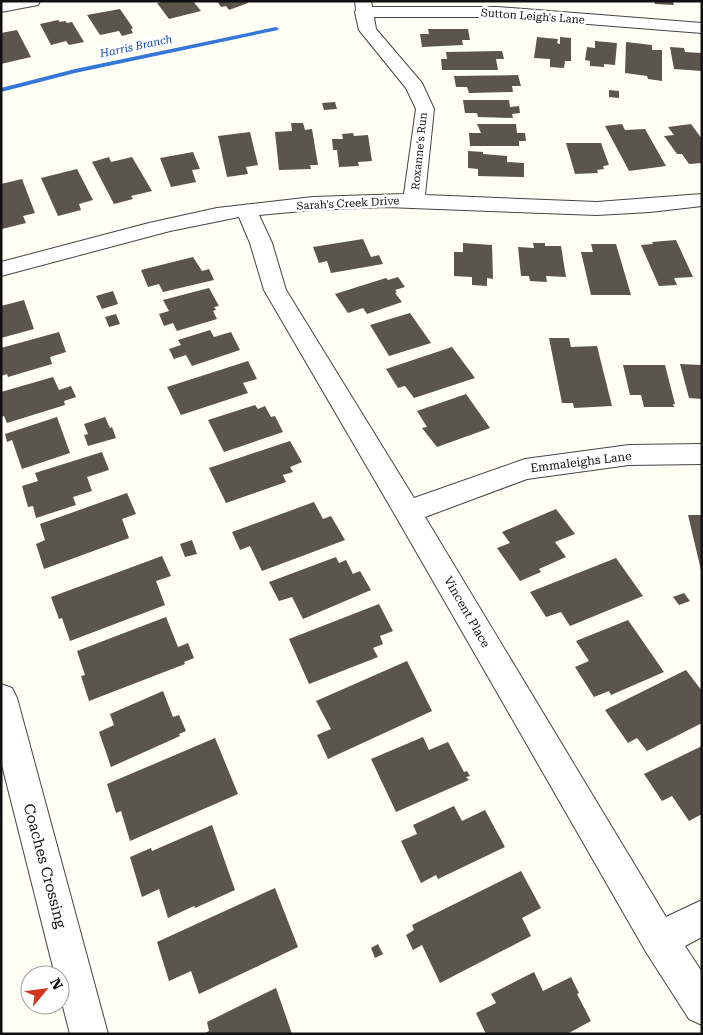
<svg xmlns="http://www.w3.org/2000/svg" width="703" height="1035" font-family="'Roboto Serif',serif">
<rect width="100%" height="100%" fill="#fffff5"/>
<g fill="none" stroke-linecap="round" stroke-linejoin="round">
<!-- stream -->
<polygon fill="#3577d8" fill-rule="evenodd" points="276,27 279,29 278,30 75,73 1,92 1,88 75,69"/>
</g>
<!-- building -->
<g fill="#5b554c">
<polygon points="164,1 193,1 201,11 169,19 157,3"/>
<polygon points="217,1 247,1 248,3 229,10 226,6 221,7"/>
<polygon points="654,1 673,1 674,5 655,4"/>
<polygon points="120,9 133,28 131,29 133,33 122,36 119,31 100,35 87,15"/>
<polygon points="58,20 60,22 65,21 67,23 72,22 84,42 69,45 66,41 51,45 40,24"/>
<polygon points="428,29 468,29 470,40 462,40 463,45 422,47 420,34 429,34"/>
<polygon points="17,30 31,57 1,64 1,33"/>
<polygon points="537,37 558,39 557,43 560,44 560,37 571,38 571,61 565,61 564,68 550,67 550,59 534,58"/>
<polygon points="595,41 617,43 615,65 604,64 604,67 590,66 590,61 585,60 587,47 595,48"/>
<polygon points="626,42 652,45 652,50 662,50 662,81 648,79 647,76 625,73"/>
<polygon points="670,47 684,48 685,52 702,53 702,71 674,69"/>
<polygon points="502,51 504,59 496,59 498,70 442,70 441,59 447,59 446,52"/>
<polygon points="518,75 521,86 512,86 513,92 469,93 467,87 456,87 454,76"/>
<polygon points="609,90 619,91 619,98 609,97"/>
<polygon points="463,100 509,100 510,107 519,106 520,113 512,114 513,118 478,117 477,113 465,113"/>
<polygon points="335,102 337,109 324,110 322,103"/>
<polygon points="291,123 303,123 305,130 312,129 318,165 310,165 311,169 279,170 275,132 292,131"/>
<polygon points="477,124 516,124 517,133 525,133 526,141 519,141 519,146 470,146 469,133 481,133"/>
<polygon points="622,124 625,130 645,129 666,166 629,171 605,126"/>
<polygon points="691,124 702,139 702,163 689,164 682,154 677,154 664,136 674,135 668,127"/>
<polygon points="250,132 258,165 246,167 248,174 227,177 218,136"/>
<polygon points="353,133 354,136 368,135 372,161 358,162 359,166 339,167 337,150 333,150 332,139 343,139 342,134"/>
<polygon points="566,143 601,143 609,165 603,166 604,169 597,170 598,173 575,174"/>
<polygon points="468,151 483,152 483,154 507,156 507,162 524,163 524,177 478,176 478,169 468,168"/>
<polygon points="193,152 200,169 192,170 196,182 171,187 160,158"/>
<polygon points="109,157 111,162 132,157 152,191 131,196 133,199 114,204 92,162"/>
<polygon points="77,169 93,200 79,204 81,210 58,216 41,178"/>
<polygon points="22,179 35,213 23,216 26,223 2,229 1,184"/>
<polygon points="363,239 371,257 379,255 383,264 331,273 327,261 319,263 313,247"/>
<polygon points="676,240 693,277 674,278 677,285 659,286 641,245 653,244 652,242"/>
<polygon points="463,243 492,245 493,279 487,278 487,286 472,285 472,277 454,276 454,252 463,252"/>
<polygon points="533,243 545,243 545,246 561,246 566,277 546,276 547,282 530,281 529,276 521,276 518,247 534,248"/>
<polygon points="591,244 616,244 631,295 591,295 581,252 593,252"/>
<polygon points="193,257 202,271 209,269 214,280 163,292 159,284 148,287 141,270"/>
<polygon points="398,277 405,287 395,290 397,292 395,293 402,302 367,314 363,308 348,313 335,294 386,278 388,280"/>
<polygon points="209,288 219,306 214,307 216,310 213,311 217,319 177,331 173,323 164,326 159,314 169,311 163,300"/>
<polygon points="113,291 118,304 102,309 96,296"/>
<polygon points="24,300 34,329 1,338 1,306"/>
<polygon points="410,313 431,343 389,356 370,325"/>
<polygon points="116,314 120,324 109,327 105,317"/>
<polygon points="210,330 214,337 231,332 240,350 192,366 186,355 174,359 169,349 181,345 178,340"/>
<polygon points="59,332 66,352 50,357 52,364 8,377 7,374 1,376 1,348"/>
<polygon points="549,338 569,338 571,347 597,346 612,406 574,408 573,403 562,403"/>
<polygon points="452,347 475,378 414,398 405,386 398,388 386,369"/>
<polygon points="248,361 257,379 243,383 248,393 181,415 167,387"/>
<polygon points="680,364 702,365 702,399 689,398"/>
<polygon points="623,365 665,365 675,404 673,404 674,407 644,407 641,395 630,395"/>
<polygon points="53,377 59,390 71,386 76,397 64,401 65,405 7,423 4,416 1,417 1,392"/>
<polygon points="466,394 490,428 437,447 422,428 427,427 417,411"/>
<polygon points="255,405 258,409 265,406 271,417 275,416 283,432 224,452 208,420"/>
<polygon points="57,417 70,453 22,469 12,440 7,442 5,434"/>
<polygon points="105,417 110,428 112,427 116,438 88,446 84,435 88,434 84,424"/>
<polygon points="290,441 302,462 290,467 293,472 283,475 286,482 226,503 209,468"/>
<polygon points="102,452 109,470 87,477 92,491 73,497 76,505 36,518 33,506 28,507 22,486 38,481 35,473"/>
<polygon points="127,493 136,514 122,519 129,538 44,569 36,544 45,540 40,524"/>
<polygon points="314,502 323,519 331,516 345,540 262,571 250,546 240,550 232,532"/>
<polygon points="556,509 575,534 555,542 566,557 539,569 541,572 520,581 497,548 510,543 502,532"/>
<polygon points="688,515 702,515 702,570 701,570"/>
<polygon points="192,540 197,554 185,557 180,544"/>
<polygon points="162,556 171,576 156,581 165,605 70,641 62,618 59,619 51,597"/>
<polygon points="336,557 339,563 346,560 353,574 360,571 371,590 303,619 292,597 279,601 269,582"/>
<polygon points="616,558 643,596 570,626 561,612 546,617 530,592"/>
<polygon points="684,593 690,601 679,605 673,597"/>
<polygon points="379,604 393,631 380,636 383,644 373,648 378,657 309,684 289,639"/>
<polygon points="166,617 178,647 188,643 194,658 184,662 185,664 89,701 81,676 85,675 77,651"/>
<polygon points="628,620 664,672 611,695 609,691 594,697 575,667 589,661 576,641"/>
<polygon points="407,661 432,711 328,759 317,735 331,729 316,701"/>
<polygon points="686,670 702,691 702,723 647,751 637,738 628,743 605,710"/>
<polygon points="163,691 173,717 179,715 186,731 179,734 180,736 111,767 99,732 114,725 110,714"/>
<polygon points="423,737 429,750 448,742 464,772 467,771 470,776 466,777 469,780 396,812 371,759"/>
<polygon points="215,738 238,794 130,841 121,811 116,813 107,784"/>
<polygon points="702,746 702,814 689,821 672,796 662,801 644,774"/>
<polygon points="454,806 462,821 485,810 505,847 438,879 436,875 421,883 401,841 417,834 413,825"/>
<polygon points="212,825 235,890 195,908 194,906 168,918 159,889 142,897 130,857 151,848 152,851"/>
<polygon points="521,871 541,908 522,918 531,936 440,983 422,945 413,950 406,935 414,930 412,925"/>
<polygon points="275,888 298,947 199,994 191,971 169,981 157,942"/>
<polygon points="378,944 383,954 375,958 371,948"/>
<polygon points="534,972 543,991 571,977 579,993 577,994 591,1021 567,1034 486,1034 476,1013 496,1003 491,994"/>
<polygon points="276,988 292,1034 203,1034 209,1031 207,1022"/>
</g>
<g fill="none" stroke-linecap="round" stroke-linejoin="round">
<defs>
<g id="minor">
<polygon points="40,1 38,5 1,12 1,2"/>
<polygon points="355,1 371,1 372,7 498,7 702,23 702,33 498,17 374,17 376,29 422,83 434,109 425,195 597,202 702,194 702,206 650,212 597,215 386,207 313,210 259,215 272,243 286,290 414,498 525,459 629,445 702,444 702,464 629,465 527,479 425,517 666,917 702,900 702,937 685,946 702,972 702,1025 689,1019 646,952 398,520 264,290 250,243 239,217 170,231 1,276 1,262 149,223 217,208 313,197 404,194 416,109 406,88 359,30 355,12 356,10"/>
<polygon points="1,684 12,688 17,698 108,1034 70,1034 60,995 60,975 55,975 1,761"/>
</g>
</defs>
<!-- minor casing -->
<use href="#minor" stroke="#444" stroke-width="2"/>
<!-- minor -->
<use href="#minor" fill="#fff" fill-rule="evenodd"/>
</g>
<g text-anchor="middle" stroke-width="5" stroke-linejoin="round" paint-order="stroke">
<!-- far-street labels -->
<g font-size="11" fill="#111" stroke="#fff">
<text transform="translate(533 16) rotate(4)" y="4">Sutton Leigh's Lane</text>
<text transform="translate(419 151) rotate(-84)" y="4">Roxanne's Run</text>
<text transform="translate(348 203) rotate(-3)" y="4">Sarah's Creek Drive</text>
</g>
<!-- far-water labels -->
<g font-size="11" font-style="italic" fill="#0e49af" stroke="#fff">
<text transform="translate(136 46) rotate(-12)" y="4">Harris Branch</text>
</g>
<!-- street labels -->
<g font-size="12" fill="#111" stroke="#fff">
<text transform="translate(581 462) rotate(-7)" y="4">Emmaleighs Lane</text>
<text transform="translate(467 612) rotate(60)" y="4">Vincent Place</text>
</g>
<!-- near-street labels -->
<g font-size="15" fill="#111" stroke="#fff">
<text transform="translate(45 866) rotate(75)" y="5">Coaches Crossing</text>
</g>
</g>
<!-- border -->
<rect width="703" height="1035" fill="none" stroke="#111111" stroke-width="5"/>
<!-- north arrow -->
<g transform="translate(45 990) rotate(61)"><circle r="24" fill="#ffffff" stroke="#a0a0a0"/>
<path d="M0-4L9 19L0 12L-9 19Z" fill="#ce371c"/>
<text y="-8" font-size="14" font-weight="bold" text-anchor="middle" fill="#111111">N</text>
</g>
</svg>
